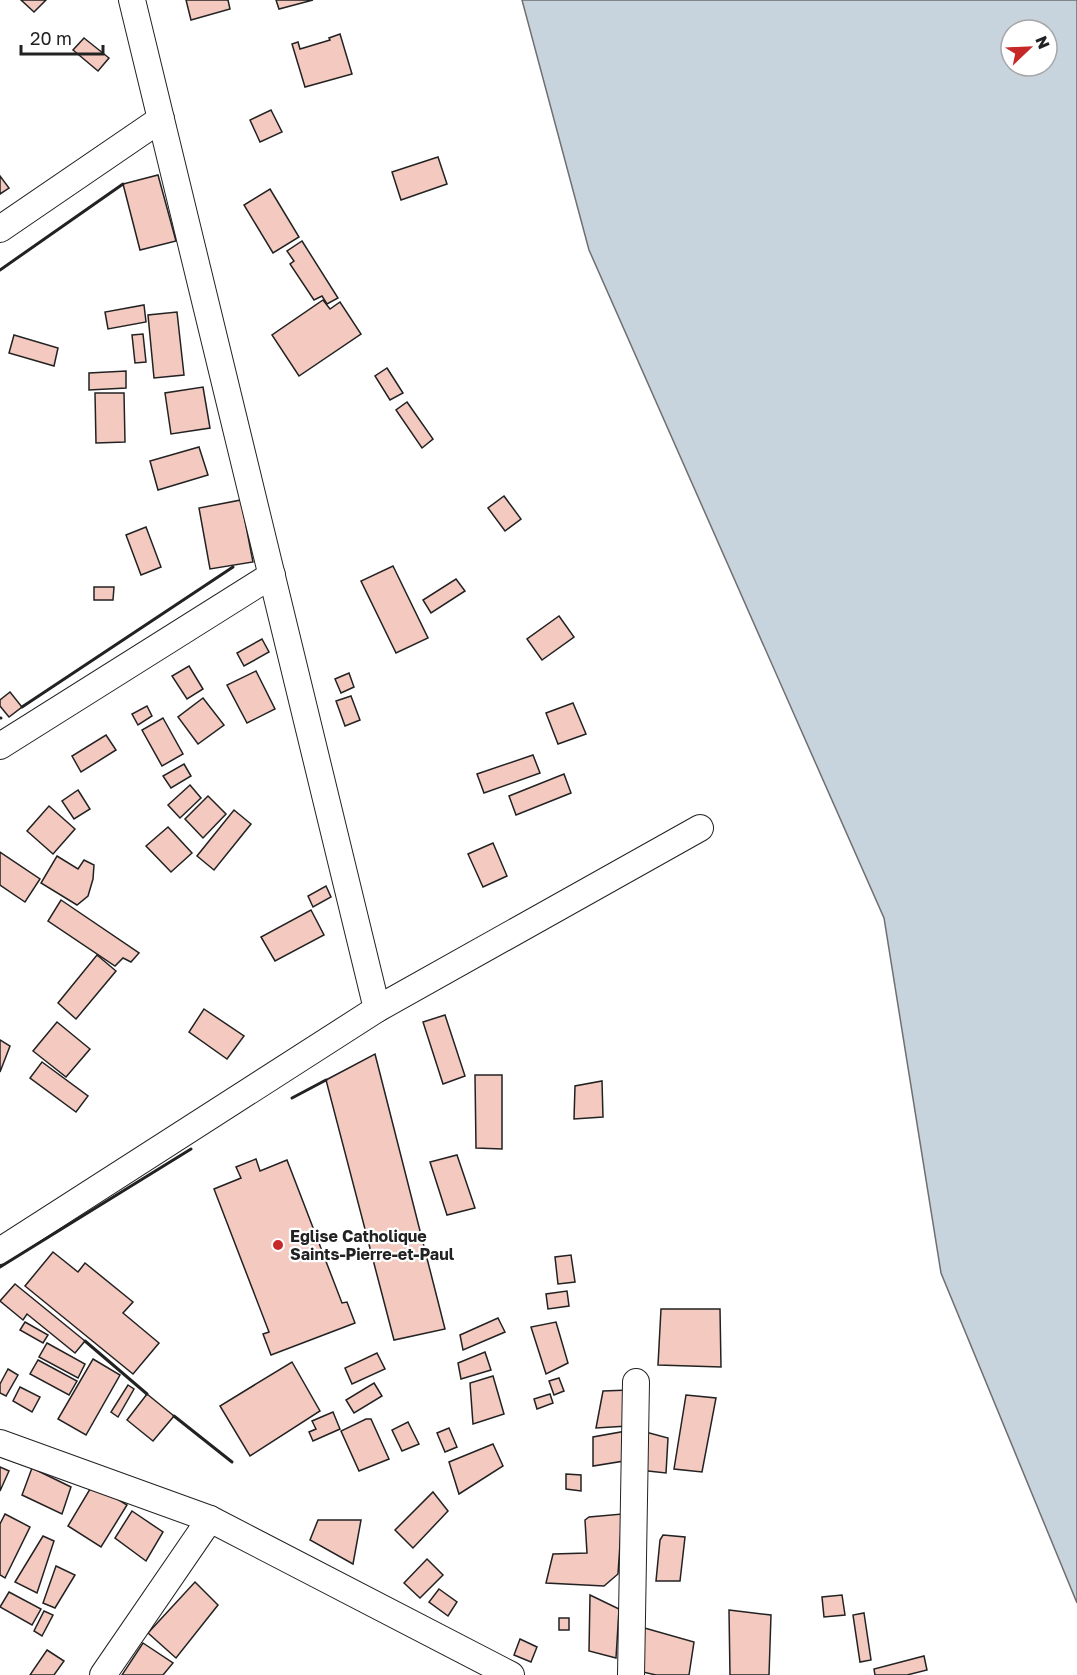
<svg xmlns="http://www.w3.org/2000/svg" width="1077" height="1675" font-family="'Golos Text',sans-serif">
<rect width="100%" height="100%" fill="#fff"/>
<!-- water -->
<path fill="#c7d3dd" stroke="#6f6f6f" stroke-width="1.5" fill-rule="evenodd" d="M522,0H1077V1603L941,1273L884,918L589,250ZM1011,30H1047V66H1011Z"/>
<!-- building -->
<g fill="#f3c9c0" stroke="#222" stroke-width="1.5">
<polygon points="21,0 46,0 34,12"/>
<polygon points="186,0 228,0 230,9 191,20"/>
<polygon points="276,0 313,0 279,9"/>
<polygon points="340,34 352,74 305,87 292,44 298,42 300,49 330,40 329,38"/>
<polygon points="84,38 109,58 98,71 73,50"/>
<polygon points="271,110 282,132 260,142 250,120"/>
<polygon points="438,157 447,184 401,200 392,172"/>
<polygon points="158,175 176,241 140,250 123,184"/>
<polygon points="0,176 9,188 0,194"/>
<polygon points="270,189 299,237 273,253 244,205"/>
<polygon points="302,241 338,298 327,304 322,296 314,300 290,264 294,261 287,251"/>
<polygon points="323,300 330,309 340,302 361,334 299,376 272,335"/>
<polygon points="144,305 146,322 108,329 105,312"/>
<polygon points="177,312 184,375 154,378 148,315"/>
<polygon points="143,334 146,362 135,363 132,335"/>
<polygon points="14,335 58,348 54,366 9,353"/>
<polygon points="387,368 403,393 390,400 375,376"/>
<polygon points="126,371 126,388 89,390 89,373"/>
<polygon points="203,387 210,428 171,434 165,393"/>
<polygon points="95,393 124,393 125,442 96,443"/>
<polygon points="407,402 433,439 422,448 396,410"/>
<polygon points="199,447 208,475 158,490 150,461"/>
<polygon points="504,496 521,519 505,531 488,508"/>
<polygon points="241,500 253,562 210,569 199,508"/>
<polygon points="146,527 161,567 141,575 126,535"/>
<polygon points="393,566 428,638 396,653 361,581"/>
<polygon points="456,579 465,591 431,613 423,600"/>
<polygon points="94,587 114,587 113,600 94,600"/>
<polygon points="559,616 574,637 542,660 527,639"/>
<polygon points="262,639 269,652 244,666 237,653"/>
<polygon points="189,666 203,689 187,699 172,676"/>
<polygon points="256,671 275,709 247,723 227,685"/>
<polygon points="349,673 354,687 341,693 335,679"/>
<polygon points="10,692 22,707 9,717 0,706 0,700"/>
<polygon points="351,696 360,720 345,726 336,701"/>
<polygon points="203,698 224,725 198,744 178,717"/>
<polygon points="573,703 586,734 558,744 546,713"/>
<polygon points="147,706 152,716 138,725 132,714"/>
<polygon points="163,718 183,754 162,766 142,730"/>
<polygon points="106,735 116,750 81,772 72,756"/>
<polygon points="533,755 540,773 484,793 477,774"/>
<polygon points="184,764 191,776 171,788 163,776"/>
<polygon points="564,774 571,793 516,815 509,796"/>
<polygon points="190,785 201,798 180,818 168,805"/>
<polygon points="78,790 90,809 74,819 62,801"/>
<polygon points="208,796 226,814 203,838 185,819"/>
<polygon points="49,806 75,829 53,854 27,831"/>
<polygon points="234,810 251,824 214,870 197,856"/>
<polygon points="168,827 192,853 171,872 146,846"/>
<polygon points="493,843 507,876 483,887 468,854"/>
<polygon points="0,852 40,879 25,902 0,885"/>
<polygon points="57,856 78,869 84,860 94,865 93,879 88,896 77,905 41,883"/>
<polygon points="326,886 331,897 313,907 308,896"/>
<polygon points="61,900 139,953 131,962 123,958 115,966 48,921"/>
<polygon points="311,910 324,935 275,961 261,937"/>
<polygon points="97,955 116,971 76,1019 58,1003"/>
<polygon points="204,1009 244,1036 227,1059 189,1032"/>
<polygon points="445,1015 465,1076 443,1084 423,1022"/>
<polygon points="57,1022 90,1049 66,1077 33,1051"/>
<polygon points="0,1040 10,1046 0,1072"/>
<polygon points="375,1054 445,1329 394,1340 326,1080"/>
<polygon points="42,1062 88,1096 76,1112 30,1078"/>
<polygon points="475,1075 502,1075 502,1149 476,1148"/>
<polygon points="602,1081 603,1117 574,1119 575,1086"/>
<polygon points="457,1155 475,1208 447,1215 430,1162"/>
<polygon points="256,1159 260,1171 287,1160 342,1303 347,1302 355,1323 271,1355 263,1334 269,1332 214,1189 241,1178 236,1167"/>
<polygon points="53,1252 78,1272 85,1263 133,1302 123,1313 159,1343 133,1374 25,1286"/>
<polygon points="571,1255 575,1282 558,1284 555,1257"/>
<polygon points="15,1284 85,1341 75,1353 27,1314 23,1320 0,1301"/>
<polygon points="567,1291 569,1306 548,1309 546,1294"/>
<polygon points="661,1309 720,1309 721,1367 658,1365"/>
<polygon points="498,1318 505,1332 463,1350 460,1335"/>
<polygon points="25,1322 48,1335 43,1343 20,1330"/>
<polygon points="556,1322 568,1363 546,1374 531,1327"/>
<polygon points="47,1343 85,1364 78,1378 39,1357"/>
<polygon points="485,1352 491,1370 461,1379 458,1363"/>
<polygon points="377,1353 385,1369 352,1384 345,1368"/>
<polygon points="93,1359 120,1375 86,1435 58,1419"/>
<polygon points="38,1360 77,1381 69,1395 30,1374"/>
<polygon points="292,1362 320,1411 250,1456 220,1406"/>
<polygon points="8,1369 18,1375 6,1396 0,1393 0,1384"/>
<polygon points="493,1376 504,1414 473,1424 470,1383"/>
<polygon points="559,1378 564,1391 554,1395 549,1381"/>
<polygon points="374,1383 382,1396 354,1413 346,1400"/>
<polygon points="128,1385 134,1389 118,1417 111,1412"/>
<polygon points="20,1387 40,1397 32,1412 13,1401"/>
<polygon points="629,1390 628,1426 596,1428 603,1391"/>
<polygon points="147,1394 174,1416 153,1441 127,1420"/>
<polygon points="550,1394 553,1403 537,1409 534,1399"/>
<polygon points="686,1395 716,1398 702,1472 674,1469"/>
<polygon points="333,1412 340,1429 313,1441 309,1432 316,1429 312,1421"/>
<polygon points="366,1419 371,1419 389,1459 359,1471 341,1431"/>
<polygon points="408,1422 419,1444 402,1451 392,1430"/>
<polygon points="449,1428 457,1447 445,1452 437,1433"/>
<polygon points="632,1430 630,1460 593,1466 593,1437"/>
<polygon points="642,1431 668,1438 666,1473 639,1470"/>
<polygon points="493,1444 503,1466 459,1494 449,1462"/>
<polygon points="0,1467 9,1471 0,1491"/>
<polygon points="32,1468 71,1487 62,1514 22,1495"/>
<polygon points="566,1474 581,1475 581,1491 566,1489"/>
<polygon points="93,1484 127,1505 101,1547 68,1526"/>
<polygon points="433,1492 448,1511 413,1548 395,1530"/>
<polygon points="132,1511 163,1532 146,1561 115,1538"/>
<polygon points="5,1514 30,1527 5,1578 0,1575 0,1524"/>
<polygon points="622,1514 618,1574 604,1586 546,1583 553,1554 587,1553 585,1520 589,1517"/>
<polygon points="318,1520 361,1520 353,1564 310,1540"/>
<polygon points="663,1535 685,1537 680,1581 656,1581 660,1540"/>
<polygon points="43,1536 54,1541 37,1593 15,1582"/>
<polygon points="427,1559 443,1575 420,1598 404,1583"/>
<polygon points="56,1566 75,1575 55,1608 43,1603"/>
<polygon points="195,1582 218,1605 176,1658 148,1633"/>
<polygon points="439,1589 457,1602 448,1616 429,1602"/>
<polygon points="9,1592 41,1609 32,1625 0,1607"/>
<polygon points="590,1595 619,1609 616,1658 589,1651"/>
<polygon points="842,1595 845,1615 824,1617 822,1597"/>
<polygon points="729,1610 771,1615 769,1675 730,1675"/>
<polygon points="44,1611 53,1615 42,1636 34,1631"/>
<polygon points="864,1613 871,1660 860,1662 853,1615"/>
<rect x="559" y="1618" width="10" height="12"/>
<polygon points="634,1625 694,1642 689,1675 656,1675 634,1670"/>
<polygon points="520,1639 537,1647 531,1662 514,1655"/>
<polygon points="143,1643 173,1663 163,1675 122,1675"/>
<polygon points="47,1650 64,1661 54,1675 30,1675"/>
<polygon points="924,1656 927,1670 907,1675 875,1675 874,1669"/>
</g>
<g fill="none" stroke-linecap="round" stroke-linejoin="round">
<defs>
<g id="street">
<polyline points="132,0 377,1009"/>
<polyline points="0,229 161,119"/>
<polyline points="0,746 272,575"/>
<polyline points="0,1251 377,1009 700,828"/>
<polyline points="0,1443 210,1519 511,1675"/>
<polyline points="103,1675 210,1519"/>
<polyline points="631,1675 636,1382"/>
</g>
</defs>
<!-- street casing -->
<use href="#street" stroke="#222" stroke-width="28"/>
<!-- street -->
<use href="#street" stroke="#fff" stroke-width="26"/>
<!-- wall -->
<g stroke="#222" stroke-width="3">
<polyline points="0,270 123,184"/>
<polyline points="22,707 233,567"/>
<polyline points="0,718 1,718"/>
<polyline points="292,1098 326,1080"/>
<polyline points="0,1267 191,1149"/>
<polyline points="85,1341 147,1394"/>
<polyline points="174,1416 232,1462"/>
</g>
</g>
<!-- markers -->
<circle fill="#c62828" stroke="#fff" stroke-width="2" cx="278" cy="1245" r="6"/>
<g text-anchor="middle" stroke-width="4.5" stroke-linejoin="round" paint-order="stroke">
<!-- poi labels -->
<g font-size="16" font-weight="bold" fill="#222" stroke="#fff" text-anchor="start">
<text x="290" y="1242">Eglise Catholique<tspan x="290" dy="18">Saints-Pierre-et-Paul</tspan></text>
</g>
</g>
<!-- north arrow -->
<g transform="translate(1029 48) rotate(67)"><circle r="28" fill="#ffffff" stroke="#a7a7a7" stroke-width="1.5"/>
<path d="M0-4.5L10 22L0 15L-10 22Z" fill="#c62828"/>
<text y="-9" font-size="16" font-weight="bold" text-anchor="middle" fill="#222222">N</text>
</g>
<!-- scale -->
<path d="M21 45v9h82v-9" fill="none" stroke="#222222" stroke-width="3"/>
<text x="30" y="45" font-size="18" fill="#222222" stroke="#ffffff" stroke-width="4.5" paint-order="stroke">20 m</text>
</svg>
